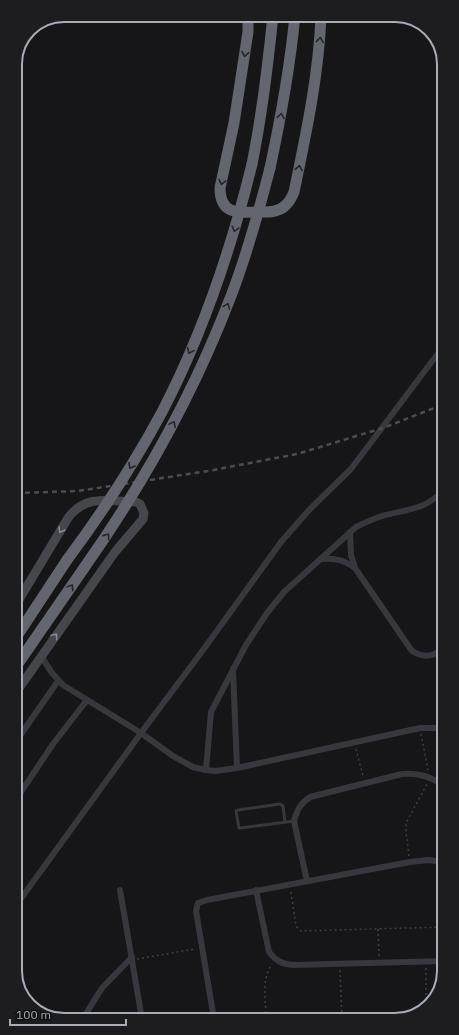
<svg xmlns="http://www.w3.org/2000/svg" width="459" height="1035" font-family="'IBM Plex Sans',sans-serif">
<rect width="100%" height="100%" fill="#161618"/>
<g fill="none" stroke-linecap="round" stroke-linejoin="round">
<!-- path -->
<g stroke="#3d3f44" stroke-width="1.5" stroke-dasharray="2 3" stroke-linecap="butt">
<polyline points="421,734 428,770"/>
<polyline points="356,749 363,776"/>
<polyline points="409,856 406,832 406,823 427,784"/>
<polyline points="291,892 296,926 301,931 444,927"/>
<polyline points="378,929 379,957"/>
<polyline points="137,959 195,949"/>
<polyline points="426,968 426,1006"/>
<polyline points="340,970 342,1018"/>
<path d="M266,1018C266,1001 261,979 272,964"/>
</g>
<!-- lane -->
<polyline stroke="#37383d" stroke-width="3" points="285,822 283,806 280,804 238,810 236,811 239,828 240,828 294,821"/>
<!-- street -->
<g stroke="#37383d" stroke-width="6">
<path d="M350,532L351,555L355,568L412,651C424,658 432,657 443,649"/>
<path d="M321,559C335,558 344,560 355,568"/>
<polyline points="41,656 52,673 63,685 141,733 173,756 193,767 206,770 215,771 237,768 420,728 437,728 443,731"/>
<polyline points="233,669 237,768"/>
<polyline points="17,740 58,681"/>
<path d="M206,770L211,712L246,645L267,613L284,592L356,527C364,523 373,519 382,516C407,509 423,511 443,491"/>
<polyline points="17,798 53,744 87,700"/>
<path d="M307,881L294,821C297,810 300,804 310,797L402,774C419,773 429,776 443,785"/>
<polyline points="120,890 142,1019"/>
<path d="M256,890L269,952C276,961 282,964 293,965L444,961"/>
<polyline points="17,904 141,733 206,646 281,542 309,510 351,469 442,348"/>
<polyline points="214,1019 196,911 198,903 207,900 410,862 428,860 444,862"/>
<polyline points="82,1020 102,988 132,957"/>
</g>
<!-- secondary -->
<path stroke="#45474d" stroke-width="9" d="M17,603L68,518C86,494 108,501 136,502L140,504L144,513L143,519L115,552L17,691"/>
<!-- highway -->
<g stroke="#63666e" stroke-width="11">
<path d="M248,15V32L234,123L220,188C220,214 237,213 257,212C267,212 278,213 286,205C290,201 292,197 294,192C306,134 319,74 321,15"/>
<path d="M252,164C262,115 268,65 273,15"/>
<path d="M270,168C281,117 290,67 295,15"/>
<polyline points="17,636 67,560"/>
<polyline points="17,665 84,568"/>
</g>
<!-- rail -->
<polyline stroke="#4a4c52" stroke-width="2.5" stroke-dasharray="5 4" stroke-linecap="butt" points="16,493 78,491 208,471 297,454 383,428 442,405"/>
<!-- highway-bridge -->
<g stroke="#63666e" stroke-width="11">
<path d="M67,560C102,513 134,464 162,412C203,333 231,250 252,164"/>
<path d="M84,568C144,483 194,393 231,296C247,254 259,211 270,168"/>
</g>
</g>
<!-- one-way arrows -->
<defs><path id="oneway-chevron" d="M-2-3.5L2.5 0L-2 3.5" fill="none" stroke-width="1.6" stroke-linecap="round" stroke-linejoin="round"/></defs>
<g stroke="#26262a">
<use href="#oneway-chevron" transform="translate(320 40) rotate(-84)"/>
<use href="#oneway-chevron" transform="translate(245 54) rotate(99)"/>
<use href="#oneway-chevron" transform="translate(281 116) rotate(-81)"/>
<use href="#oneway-chevron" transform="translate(299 168) rotate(-79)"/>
<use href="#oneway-chevron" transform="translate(222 182) rotate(102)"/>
<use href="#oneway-chevron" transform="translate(235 229) rotate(106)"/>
<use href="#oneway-chevron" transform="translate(227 306) rotate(-69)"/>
<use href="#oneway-chevron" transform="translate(190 351) rotate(114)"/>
<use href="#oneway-chevron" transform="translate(173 424) rotate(-62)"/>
<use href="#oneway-chevron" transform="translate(131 466) rotate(121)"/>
<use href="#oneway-chevron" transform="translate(107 536) rotate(-55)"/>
<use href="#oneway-chevron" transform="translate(71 587) rotate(-56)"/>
</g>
<g stroke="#858993">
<use href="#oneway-chevron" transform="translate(61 530) rotate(121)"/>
<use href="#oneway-chevron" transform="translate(55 636) rotate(-54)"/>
</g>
<!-- crop -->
<path d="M0 0H459V1035H0ZM64 22H395A42 42 0 0 1 437 64V971A42 42 0 0 1 395 1013H64A42 42 0 0 1 22 971V64A42 42 0 0 1 64 22Z" fill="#1d1d20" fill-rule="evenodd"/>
<path fill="none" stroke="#a8adb8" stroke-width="2" d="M64 22H395A42 42 0 0 1 437 64V971A42 42 0 0 1 395 1013H64A42 42 0 0 1 22 971V64A42 42 0 0 1 64 22Z"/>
<!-- scale -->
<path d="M10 1019v6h116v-6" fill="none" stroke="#a8adb8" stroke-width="2"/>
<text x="16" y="1019" font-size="12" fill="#a8adb8" stroke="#111113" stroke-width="3" paint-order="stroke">100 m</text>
</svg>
